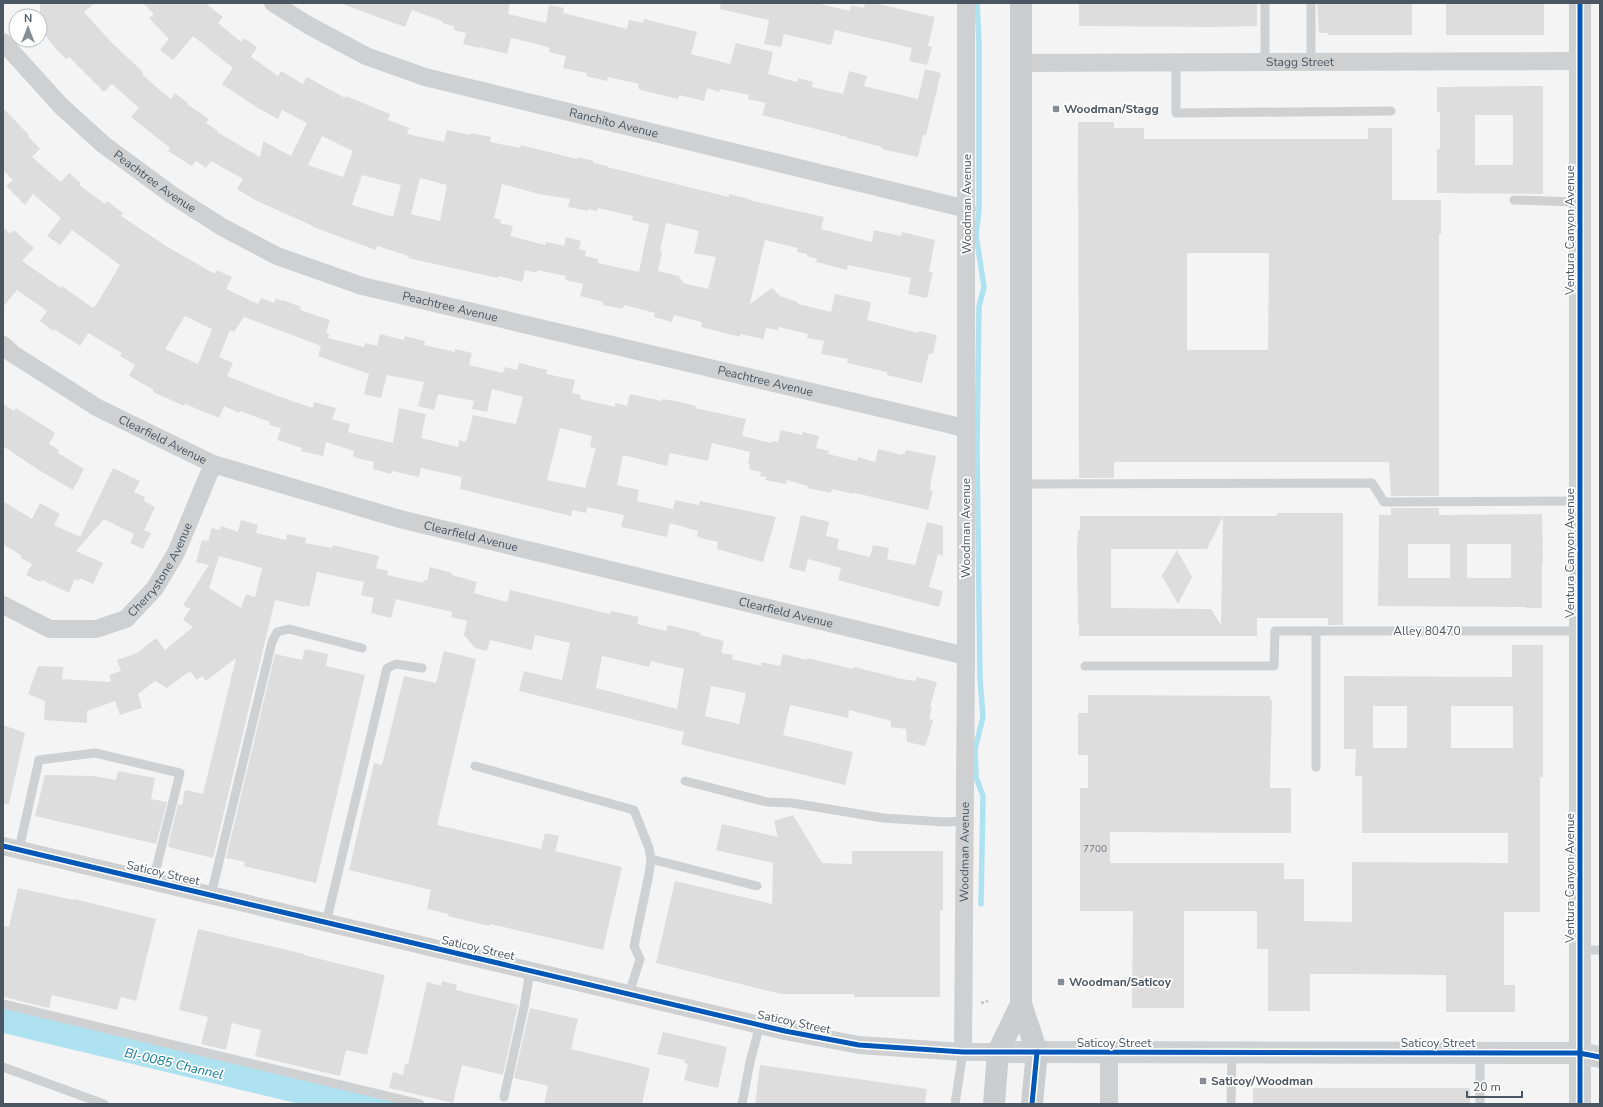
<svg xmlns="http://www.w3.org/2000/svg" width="1603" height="1107" font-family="'Nunito Sans',sans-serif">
<rect width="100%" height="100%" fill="#f4f4f4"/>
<!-- water -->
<polygon fill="#aee2f0" points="3,1008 404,1104 300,1104 3,1033"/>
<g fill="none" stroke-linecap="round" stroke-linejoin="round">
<!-- stream -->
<polyline stroke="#aee2f0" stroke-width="5.5" points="977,3 979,42 979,210 976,235 984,287 979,307 977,448 980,678 983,717 975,749 976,777 983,796 981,904"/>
</g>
<!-- building -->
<g fill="#ddddde" fill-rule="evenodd">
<path d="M40,3H95L84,12L112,43L143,72L142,74L156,87L171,99L175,93L188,103L187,104L209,119L206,123L218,131L217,132L260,157L263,141L291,156L307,123L282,110L278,119L256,107L222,84L233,68L193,36L173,60L160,50L169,39L149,18L154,14L143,3H205L223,17L218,23L241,42L244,38L257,47L251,57L278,76L281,71L303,84L307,77L345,98L346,96L390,114L388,120L409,128L407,134L444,142L447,130L470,135L471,133L491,137L490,142L520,148L521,145L577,159V157L594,161L593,163L608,166L607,167L729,197V194L749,199V200L824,217L821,229L872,242L874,230L901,236L902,232L935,240L929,272H933L927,298L908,294L911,278L848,265L847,270L816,262L817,259L807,256V254L797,252L798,248L765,240L750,304L772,288L780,296L798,302V304L831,312L835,294L871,302L867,320L918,333L919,331L937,335L933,354L929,353L922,383L887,375V372L847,363L848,359L821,354L824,341L807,338L808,334L779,327L778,330L766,328L763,339L740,334V337L701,327L702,322L674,315L672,322L654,317L655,313L624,305L623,309L603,305V302L580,296L583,284L565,280L566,276L537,270V273L525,270L522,282L499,276L498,278L408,258L409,256L377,246L376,250L313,227V226L257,201L237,189L243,179L211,161L206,168L196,161L192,166L168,151L170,148L131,117L139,108L112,84L104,92L69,57L66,59L55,48L40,28ZM322,136L353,151L343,177L308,165ZM362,175L401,185L393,217L352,205ZM420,178L447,185L440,221L411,214ZM502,184L539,194L570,199L568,207L588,211V209L597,211L598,208L633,216L632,220L649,224L639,272L598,263V259L585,256L586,251L579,249L581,241L566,237L564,246L546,242L545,245L510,236L513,226L500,223L501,220L494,218ZM666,223L699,231L694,253L716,257L708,289L683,283L679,276L658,271L662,253L660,252L661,248L660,246H661Z"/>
<polygon points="345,3 510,3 508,14 546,23 549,5 564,8 563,13 627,29 629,20 643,23 644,19 697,32 691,54 730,64 736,43 773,52 768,74 797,82 798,78 813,82 812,87 843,94 849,71 867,76 864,86 918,99 925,69 941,73 926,135 923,135 918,157 882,149 882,147 847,138 847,137 762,115 766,103 748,99 749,95 720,89 719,92 707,88 704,101 679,95 678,99 641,90 638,88 639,84 608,77 607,81 586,76 587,73 563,68 566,56 549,52 550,48 541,45 511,38 507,54 480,47 479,48 463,44 466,33 454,30 454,26 442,23 442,21 412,10 405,27 345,5"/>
<polygon points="721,3 816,3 850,11 851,5 864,8 865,3 874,3 935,17 928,46 932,47 927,65 909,61 912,48 835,30 831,45 784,34 781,47 764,44 769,20 720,9"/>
<polygon points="1079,3 1257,3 1257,26 1212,27 1079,26"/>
<polygon points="1317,3 1412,3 1412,35 1328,35 1328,33 1319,33"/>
<rect x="1446" y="3" width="98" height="32"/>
<path d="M1525,86H1543V194L1437,193V149H1440V112H1437V87ZM1475,115H1513V165H1475Z"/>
<path d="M3,108L29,135L28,136L40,149L32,157L61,182L69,173L81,183L79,185L105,204L107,201L123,213L121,216L166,246L215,274L217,270L232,277L226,289L258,304L261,298L274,303L276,299L283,301V300L301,307L300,310L330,320L326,333L330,334L328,338L364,347L365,343L377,346L380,334L404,340L405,336L425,341L424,345L455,352V349L472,353L469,365L503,373L505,367L517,370L519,363L547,370L546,374L575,380L572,393L581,395L580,399L615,407V403L627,406L630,394L662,401V399L676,401L696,406L695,408L746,419L742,436L771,443L772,441L778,442L781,430L802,435L803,432L819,436L816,448L829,451L828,454L857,461L858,457L875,462L878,449L902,455V454H905L906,450L936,456L931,482L930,491H933L928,510L855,493L854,494L832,489L831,493L808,488V486L787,480L786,484L765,480L766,477L760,476L761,472L749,469L750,464H748L750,452L712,443L708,461L670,453L667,466L623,455L617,485L639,490L637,501L673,509L675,500L699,505L700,501L776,517L763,562L717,549L718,542L697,537L698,531L670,523L667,537L621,527L624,515L587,507L586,513L572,510L571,516L460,489L462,477L421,468L419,477L392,471L391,474L373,469L374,462L353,457L354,451L326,442L323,456L301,451L302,448L277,440L281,428L269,425L270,422L240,411L239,413L224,406L219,418L185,404L184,406L153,392L154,390L129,376L135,365L120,356L122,353L88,333L80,346L54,329L53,331L40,321L47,311L17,290L3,307V227L10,234L14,230L34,248L22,261L61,288L62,286L93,308L94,306L95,307L120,265L72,230L60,245L47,236L61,218L33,194L25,205L6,186L13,180L3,170ZM185,316L212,329L198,364L165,349ZM244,317L321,346L318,356L369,374L364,394L381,398L387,375L424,382L418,406L434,410L438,394L474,401L472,409L487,412L492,389L523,397L516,424L473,415L466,442L459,440L458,447L421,438L426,414L399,408L393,443L348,432L350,424L332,419L336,408L314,402L313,408L275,395L227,376L233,363L219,357L230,330L234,332ZM560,428L592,436L590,447L596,448L585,488L547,480Z"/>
<path d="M1078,122H1114V128H1144V139H1368V128H1392V200H1441V234H1439V496H1391L1389,462H1114V478H1079ZM1187,253H1269L1268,350H1187Z"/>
<polygon points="3,404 14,411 16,408 55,433 49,444 59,450 58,453 84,469 73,490 37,469 3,446"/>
<polygon points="113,468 140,481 134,492 145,497 144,501 155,507 144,530 151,533 143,549 130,543 134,534 104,519 76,551 103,563 93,584 80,578 79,581 75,579 69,593 42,580 41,582 26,575 32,564 21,558 22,556 3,544 3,501 32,519 40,503 60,514 54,525 80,537"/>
<path d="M1391,508H1439V515L1542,514L1543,563H1542V608H1526V607L1378,606L1379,515H1391ZM1408,544H1450V578H1408ZM1467,544H1511V578H1467Z"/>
<path d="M1277,513H1343V625H1328V618H1257V636H1079V623H1078L1077,550L1078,530H1080V516H1277ZM1223,517L1221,625L1211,609L1111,608V549H1207Z"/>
<polygon points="801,515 829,522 826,536 839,539 837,549 870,557 873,545 889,548 887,559 915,565 927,522 943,526 943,556 938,554 929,587 943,591 939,607 838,580 841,568 808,559 805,572 789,568"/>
<path d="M241,520L258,525L256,533L286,540L287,534L306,538L305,543L332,548L333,545L379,556L376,568L388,571L387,575L423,583L424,580L427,581L430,567L452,573V575L477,582L474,593L507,602L510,590L610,614L611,611L639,617L637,624L666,631L668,625L701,633L700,635L724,641L721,653L733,655L732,659L761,666L762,662L780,666L783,654L807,660V658L853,669L854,667L902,679L916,681L917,677L937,682L930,707H932L929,719L933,720L929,735L925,746L907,742L906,729L891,727V721L849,710L848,718L790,705L783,735L853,752L845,785L691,747L681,744L684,732L519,691L524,671L562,680L570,643L535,635L532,650L490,640L487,651L475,648L464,635L467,621L451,617L452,612L396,599L391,618L371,613L374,598L361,595L364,582L317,572L309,607L305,605L304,607L275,600L213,858L172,848L168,846L178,804L182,805L185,790L203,794L236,658L206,681L202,676L197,680L190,671L167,688L155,681L138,694L142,708L120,715L115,701L87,711V723L44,720L45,701L28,694L38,666L63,667L62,679L111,682L109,675L121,671L117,660L137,653L156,638L165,650L193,627L183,620L190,609L183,605L209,565L196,562L202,540L208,541L212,528L220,530L221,526L238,532ZM219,556L262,568L255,597L246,594L241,608L209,588ZM602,656L649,667L651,661L684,669L677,709L596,688ZM711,686L746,693L739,724L705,716Z"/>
<polygon points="1177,550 1192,577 1178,604 1162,576"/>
<path d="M1512,645H1543V777H1540V912H1504V985H1515V1012H1446V975L1356,974H1310V1011H1268V949H1257V911H1184V1008H1132L1133,911H1080V788H1088V755H1078V713H1088V695L1270,696V700H1272L1270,788H1291V833L1110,832V863H1284V879H1304V921L1352,922V862L1508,863V833H1362V776H1355L1356,749H1344V676L1512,677ZM1373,706H1407V748H1373ZM1451,706H1513V748H1451Z"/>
<polygon points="305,649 328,654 326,666 365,675 316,883 244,866 245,862 226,858 275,654 302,660"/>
<polygon points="444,651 476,659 437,825 541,849 545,833 559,836 555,851 622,867 603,950 512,929 490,924 489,926 448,916 449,914 427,909 431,890 349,870 374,763 382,765 404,676 436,683"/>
<polygon points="3,725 25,733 9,804 3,804"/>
<polygon points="118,771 155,778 151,799 167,802 156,844 35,816 45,775 94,776 116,780"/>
<polygon points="793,815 822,863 852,864 852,851 943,851 943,910 940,910 940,997 854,997 854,994 781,994 656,963 675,881 772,904 773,863 716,850 722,824 778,837 774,821"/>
<polygon points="18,888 74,900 74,899 156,919 136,1001 121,997 117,1010 52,995 49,1008 3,997 3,926 9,927"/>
<polygon points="198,929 304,954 304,955 385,975 367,1055 346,1050 340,1076 255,1056 261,1030 232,1023 226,1050 201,1044 208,1017 179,1010"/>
<polygon points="442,981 457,985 456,990 518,1005 503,1075 462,1065 453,1103 389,1088 393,1072 403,1075 405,1064 408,1064 427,982 441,986"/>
<polygon points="530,1008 578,1019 571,1049 650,1068 642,1104 544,1104 548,1086 514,1078"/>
<polygon points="663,1032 727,1047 718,1088 684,1080 688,1064 684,1063 685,1060 657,1054"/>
<polygon points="760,1065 927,1089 925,1104 755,1104"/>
<rect x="1253" y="1088" width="217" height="16"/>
</g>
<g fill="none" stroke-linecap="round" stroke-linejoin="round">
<!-- path -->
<polyline stroke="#bcc7c4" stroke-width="2.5" stroke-dasharray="3 2" stroke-linecap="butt" points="981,1003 988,1001"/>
<!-- service -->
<g stroke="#ced0d2" stroke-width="9">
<polyline points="1176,62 1176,113 1391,111"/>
<polyline points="1265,62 1265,3"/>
<polyline points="1311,62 1311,3"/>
<polyline points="1514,200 1580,202"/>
<polyline points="1021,484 1372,483 1384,502 1580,501"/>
<polyline points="1316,631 1316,767"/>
<polyline points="1085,666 1274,666 1275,631 1579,631"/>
<polyline points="475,766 634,810 649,848 651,859 649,874 634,946 640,959 629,994"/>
<polyline points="685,781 767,802 792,803 883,818 944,822 965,821"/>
<polyline points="19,849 39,760 95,753 180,773 153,881"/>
<polyline points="651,859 757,886"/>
<polyline points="211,895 272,642 277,632 289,629 362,648"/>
<polyline points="326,923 387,668 396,664 422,668"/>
<polyline points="1580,950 1600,950"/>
<polyline points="3,1004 420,1104"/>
<polyline points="1480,1053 1480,1104"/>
<polyline points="3,1067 104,1104"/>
<polyline points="504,1097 524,1007 530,971"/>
<polyline points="742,1104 750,1062 760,1025"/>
<polyline points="955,1104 963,1052"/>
<polyline points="1231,1104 1232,1053"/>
</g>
<!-- minor -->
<g stroke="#ced0d2" stroke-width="18">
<path id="s1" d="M273,3L308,25L366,56L425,77L967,209"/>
<path id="s2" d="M3,42L61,106L104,145L172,195L222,227L277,256L362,286L948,424L966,429"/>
<path id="s3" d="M1021,63L1580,61"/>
<path id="s4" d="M3,345L13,354L98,408L213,464L400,519L966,656"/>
<path id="s5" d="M3,605L50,629H96L126,619L155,588L176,553L213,464"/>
<polyline points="3,846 785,1031 859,1045 963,1052 998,1052"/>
<path id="s6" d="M963,1052L966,656V3"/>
<polyline points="1109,1104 1109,1053"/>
</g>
<!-- tertiary -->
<g stroke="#ced0d2" stroke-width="22">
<polyline points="998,1052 1579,1053 1600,1057"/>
<polyline points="1580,1104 1580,3"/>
</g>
<!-- primary -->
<g stroke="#caced1" stroke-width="22">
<polyline points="1021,3 1021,1004 1037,1052 1032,1104"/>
<polyline points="994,1104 998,1052 1021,1004"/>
</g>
<defs>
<g id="cycleway">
<polyline points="3,846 785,1031 859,1045 963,1052 1579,1053 1600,1057"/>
<polyline points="1032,1104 1037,1052"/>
<polyline points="1580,1104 1580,3"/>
</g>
</defs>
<!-- cycleway casing -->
<use href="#cycleway" stroke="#fff" stroke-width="8"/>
<!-- cycleway -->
<use href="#cycleway" stroke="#0057b8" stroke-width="5"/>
</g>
<!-- markers -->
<g fill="#868d94" stroke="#fff" stroke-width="1.5">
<rect x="1052" y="105" width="8" height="8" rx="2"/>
<rect x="1057" y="978" width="8" height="8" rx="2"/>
<rect x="1199" y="1077" width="8" height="8" rx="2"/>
</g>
<g text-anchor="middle" stroke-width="3.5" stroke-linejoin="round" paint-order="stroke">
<!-- number labels -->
<g font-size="10" fill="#707881">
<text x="1095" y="852">7700</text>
</g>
<!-- street labels -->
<g font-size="12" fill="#4a5661" stroke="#fff">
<text dy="4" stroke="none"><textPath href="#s3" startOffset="279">Stagg Street</textPath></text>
<text dy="4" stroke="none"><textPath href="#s1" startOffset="364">Ranchito Avenue</textPath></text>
<text dy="4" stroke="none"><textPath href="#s2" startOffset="207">Peachtree Avenue</textPath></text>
<text transform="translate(967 204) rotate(-90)" y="4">Woodman Avenue</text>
<text transform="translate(1570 230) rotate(-90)" y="4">Ventura Canyon Avenue</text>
<text dy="4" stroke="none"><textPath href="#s2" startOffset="531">Peachtree Avenue</textPath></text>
<text dy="4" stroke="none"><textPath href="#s2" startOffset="855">Peachtree Avenue</textPath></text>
<text dy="4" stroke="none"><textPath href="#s4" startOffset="186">Clearfield Avenue</textPath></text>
<text transform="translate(966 528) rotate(-90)" y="4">Woodman Avenue</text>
<text dy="4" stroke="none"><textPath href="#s4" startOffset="510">Clearfield Avenue</textPath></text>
<text transform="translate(1570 553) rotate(-90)" y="4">Ventura Canyon Avenue</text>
<text dy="4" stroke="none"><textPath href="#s5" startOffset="191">Cherrystone Avenue</textPath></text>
<text dy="4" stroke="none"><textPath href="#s4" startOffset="834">Clearfield Avenue</textPath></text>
<text x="1427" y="635">Alley 80470</text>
<text dy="4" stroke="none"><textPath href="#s6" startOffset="200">Woodman Avenue</textPath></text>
<text transform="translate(163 873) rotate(13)" y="4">Saticoy Street</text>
<text transform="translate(1570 878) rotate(-90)" y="4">Ventura Canyon Avenue</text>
<text transform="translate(478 948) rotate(13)" y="4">Saticoy Street</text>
<text transform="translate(794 1022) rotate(12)" y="4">Saticoy Street</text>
<text x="1114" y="1047">Saticoy Street</text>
<text x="1438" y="1047">Saticoy Street</text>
</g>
<!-- poi labels -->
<g font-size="12" font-weight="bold" fill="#4a5661" stroke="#fff" text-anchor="start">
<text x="1064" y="113">Woodman/Stagg</text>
<text x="1069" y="986">Woodman/Saticoy</text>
<text x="1211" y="1085">Saticoy/Woodman</text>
</g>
<!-- water labels -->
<g font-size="13" font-style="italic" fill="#0c7c9b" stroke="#fff">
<text transform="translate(174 1063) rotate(13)" y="5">BI-0085 Channel</text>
</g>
</g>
<!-- border -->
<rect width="1603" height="1107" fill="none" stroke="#4a5661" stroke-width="8"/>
<!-- north arrow -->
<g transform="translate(28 28)"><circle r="19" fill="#ffffff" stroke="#b7bbc0"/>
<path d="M0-3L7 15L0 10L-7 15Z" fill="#868d94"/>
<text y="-6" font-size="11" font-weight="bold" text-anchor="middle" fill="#4a5661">N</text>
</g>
<!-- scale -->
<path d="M1467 1091v6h55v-6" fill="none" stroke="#4a5661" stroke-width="2"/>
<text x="1473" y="1091" font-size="12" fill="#4a5661" stroke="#ffffff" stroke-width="3" paint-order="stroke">20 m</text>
</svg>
